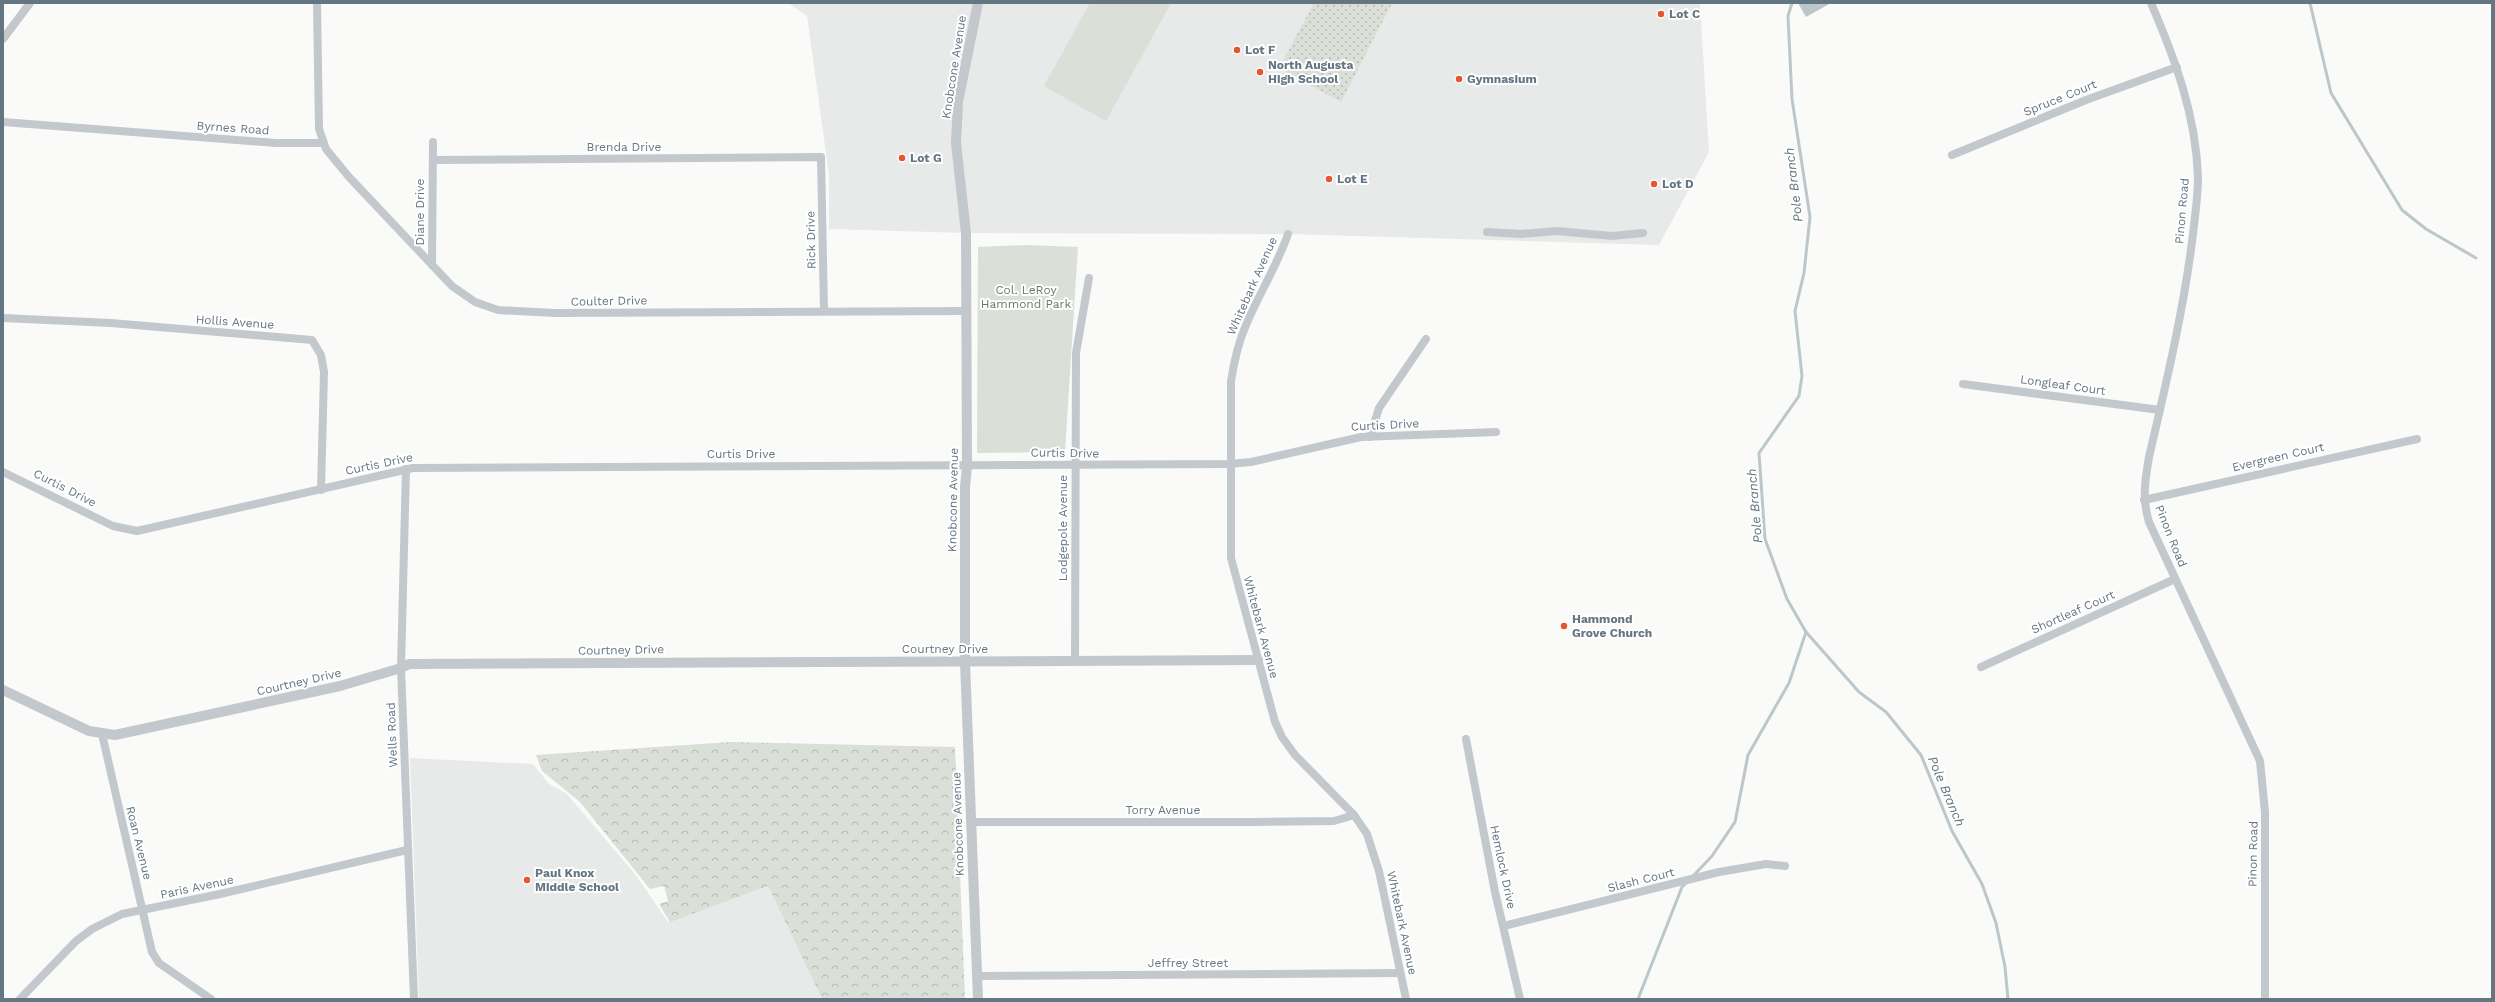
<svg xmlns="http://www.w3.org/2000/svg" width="2495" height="1002" font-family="'Work Sans',sans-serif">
<defs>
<pattern id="grass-dots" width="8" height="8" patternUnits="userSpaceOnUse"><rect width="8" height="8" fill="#dadfd7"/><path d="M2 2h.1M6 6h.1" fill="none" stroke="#b4b9b4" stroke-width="1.8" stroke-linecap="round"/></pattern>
<pattern id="forest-crowns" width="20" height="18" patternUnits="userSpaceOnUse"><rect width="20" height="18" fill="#dadfd7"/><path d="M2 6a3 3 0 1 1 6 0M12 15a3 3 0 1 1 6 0" fill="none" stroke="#b4b9b4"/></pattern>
</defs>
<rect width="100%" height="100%" fill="#fafaf8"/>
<!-- built -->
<g fill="#e8e9e9">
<polygon points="788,3 1700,3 1709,152 1659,245 1288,234 966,233 829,229 829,175 807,16"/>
<polygon points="410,758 533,764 549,784 566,793 635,874 668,922 768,886 822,999 419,999"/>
</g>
<!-- grass -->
<polygon fill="url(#grass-dots)" points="1314,3 1392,3 1341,102 1279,68"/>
<!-- forest -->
<polygon fill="url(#forest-crowns)" points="731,742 955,747 965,999 822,999 768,886 670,922 659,904 668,901 664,886 650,889 580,802 542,771 536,755"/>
<!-- park -->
<g fill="#dadfd7">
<polygon points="1090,3 1171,3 1106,121 1044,86"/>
<polygon points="1026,245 1078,247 1065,452 977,453 978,247"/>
</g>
<!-- water -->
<polygon fill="#bbc7cb" points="1798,3 1831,3 1806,17"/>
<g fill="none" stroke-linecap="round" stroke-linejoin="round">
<!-- stream -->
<g stroke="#bbc7cb" stroke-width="3">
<polyline points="1792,3 1788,16 1792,99 1810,217 1804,273 1795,311 1802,376 1799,396 1759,453 1765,539 1787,599 1806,632 1859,692 1886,712 1921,755 1952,831 1982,884 1996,923 2005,967 2008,999"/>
<polyline points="2310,3 2331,93 2402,210 2426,229 2476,258"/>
<polyline points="1693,876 1712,856 1735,822 1748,755 1789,683 1806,632"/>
<polyline points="1638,999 1682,887 1686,883"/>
</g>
<!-- minor -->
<g stroke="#c3c8cc" stroke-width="8">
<polyline points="317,3 319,129 326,149 349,177 452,286 475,302 498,310 555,313 967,311"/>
<path d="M2151,3C2175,59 2196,115 2198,177C2198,197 2195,215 2193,234C2184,309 2166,384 2149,457C2145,480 2142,499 2149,522L2260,761L2265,812V999"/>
<polyline points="3,39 30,3"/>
<polyline points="3,122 276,143 322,143"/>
<polyline points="1952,155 2086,100 2177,67"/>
<polyline points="433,160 821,157 824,311"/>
<polyline points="1487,232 1521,234 1557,231 1612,236 1643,233"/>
<path d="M1288,234C1277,266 1259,294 1246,325C1238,343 1234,362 1231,381V558L1275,722L1282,737L1295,755L1354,815L1367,834L1379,871L1406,999"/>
<polyline points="432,265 433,142"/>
<polyline points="3,318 111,323 312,340 321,355 324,372 321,490"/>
<polyline points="1963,384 2160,410"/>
<polyline points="1370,437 1379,408 1426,339"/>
<polyline points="406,469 401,668 414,999"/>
<polyline points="3,472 113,526 137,531 413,468 1229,464 1251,462 1361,437 1496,432"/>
<polyline points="2144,500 2417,439"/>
<polyline points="1075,661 1076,353 1089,278"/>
<polyline points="1981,667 2175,579"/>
<polyline points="102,734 152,952 159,963 211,999"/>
<polyline points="1466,739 1495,892 1520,999"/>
<polyline points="971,822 1255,822 1334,821 1354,815"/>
<polyline points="1504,926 1719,872 1766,864 1785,866"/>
<polyline points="977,976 1400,973"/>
<polyline points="20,999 76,941 92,929 122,914 220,894 407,850"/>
</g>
<!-- tertiary -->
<g stroke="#c3c8cc" stroke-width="10">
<polyline points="978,3 958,102 956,143 966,233 967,466 965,487 965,662 978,999"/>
<polyline points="3,690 89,731 115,735 340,686 401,668 409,664 1258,660"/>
</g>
</g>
<!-- markers -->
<g fill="#e4572e" stroke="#fff" stroke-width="1.5">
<circle cx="1661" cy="14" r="4"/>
<circle cx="1237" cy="50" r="4"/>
<circle cx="1260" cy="72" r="4"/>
<circle cx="1459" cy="79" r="4"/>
<circle cx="902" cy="158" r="4"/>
<circle cx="1329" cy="179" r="4"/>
<circle cx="1654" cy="184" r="4"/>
<circle cx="1564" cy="626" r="4"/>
<circle cx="527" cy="880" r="4"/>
</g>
<g text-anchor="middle" stroke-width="4" stroke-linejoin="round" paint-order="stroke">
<!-- poi labels -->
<g font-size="12" font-weight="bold" fill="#657683" stroke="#fff" text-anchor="start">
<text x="1669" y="18">Lot C</text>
<text x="1245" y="54">Lot F</text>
<text x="1268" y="69">North Augusta<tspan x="1268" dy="14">High School</tspan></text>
<text x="1467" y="83">Gymnasium</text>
<text x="910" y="162">Lot G</text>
<text x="1337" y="183">Lot E</text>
<text x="1662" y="188">Lot D</text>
<text x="1572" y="623">Hammond<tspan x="1572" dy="14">Grove Church</tspan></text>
<text x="535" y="877">Paul Knox<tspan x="535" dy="14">Middle School</tspan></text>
</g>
<!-- street labels -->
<g font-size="12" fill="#657683" stroke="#fff">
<text transform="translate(954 67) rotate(-81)" y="4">Knobcone Avenue</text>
<text transform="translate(2060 98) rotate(-22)" y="4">Spruce Court</text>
<text transform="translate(233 128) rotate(4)" y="4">Byrnes Road</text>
<text x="624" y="151">Brenda Drive</text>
<text transform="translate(2182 211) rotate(-85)" y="4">Pinon Road</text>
<text transform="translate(420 212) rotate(-90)" y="4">Diane Drive</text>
<text transform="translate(811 240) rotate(-91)" y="4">Rick Drive</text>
<text transform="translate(1252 286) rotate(-66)" y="4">Whitebark Avenue</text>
<text transform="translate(609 301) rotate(-1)" y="4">Coulter Drive</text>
<text transform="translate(235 322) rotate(4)" y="4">Hollis Avenue</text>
<text transform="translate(2063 385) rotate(8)" y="4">Longleaf Court</text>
<text transform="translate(1385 425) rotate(-3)" y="4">Curtis Drive</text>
<text transform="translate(1065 453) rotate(1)" y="4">Curtis Drive</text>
<text x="741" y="458">Curtis Drive</text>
<text transform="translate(2278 457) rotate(-13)" y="4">Evergreen Court</text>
<text transform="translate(379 464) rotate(-12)" y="4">Curtis Drive</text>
<text transform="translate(65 488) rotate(27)" y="4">Curtis Drive</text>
<text transform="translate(953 500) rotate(-89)" y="4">Knobcone Avenue</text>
<text transform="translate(1063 528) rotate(-90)" y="4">Lodgepole Avenue</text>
<text transform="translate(2171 536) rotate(68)" y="4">Pinon Road</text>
<text transform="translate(2073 612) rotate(-24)" y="4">Shortleaf Court</text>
<text transform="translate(1261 627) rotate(75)" y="4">Whitebark Avenue</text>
<text x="945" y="653">Courtney Drive</text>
<text transform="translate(621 650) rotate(-1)" y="4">Courtney Drive</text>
<text transform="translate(299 682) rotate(-13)" y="4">Courtney Drive</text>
<text transform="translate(392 735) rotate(-92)" y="4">Wells Road</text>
<text x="1163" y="814">Torry Avenue</text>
<text transform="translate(958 824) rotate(-92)" y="4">Knobcone Avenue</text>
<text transform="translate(139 843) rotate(76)" y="4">Roan Avenue</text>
<text transform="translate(2253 854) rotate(-89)" y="4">Pinon Road</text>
<text transform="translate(1503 867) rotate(78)" y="4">Hemlock Drive</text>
<text transform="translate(1641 880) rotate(-14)" y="4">Slash Court</text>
<text transform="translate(197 887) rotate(-12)" y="4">Paris Avenue</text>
<text transform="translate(1402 923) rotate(78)" y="4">Whitebark Avenue</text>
<text x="1188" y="967">Jeffrey Street</text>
</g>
<!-- park labels -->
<g font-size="12" fill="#687a64" stroke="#fff">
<text x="1026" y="294">Col. LeRoy<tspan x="1026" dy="14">Hammond Park</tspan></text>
</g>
<!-- water labels -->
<g font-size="13" font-style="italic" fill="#60757c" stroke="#fff">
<text transform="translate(1793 185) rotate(-97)" y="5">Pole Branch</text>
<text transform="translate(1754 506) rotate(-95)" y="5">Pole Branch</text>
<text transform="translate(1947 791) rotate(67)" y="5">Pole Branch</text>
</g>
</g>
<!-- border -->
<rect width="2495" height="1002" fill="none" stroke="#657683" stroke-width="8"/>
</svg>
